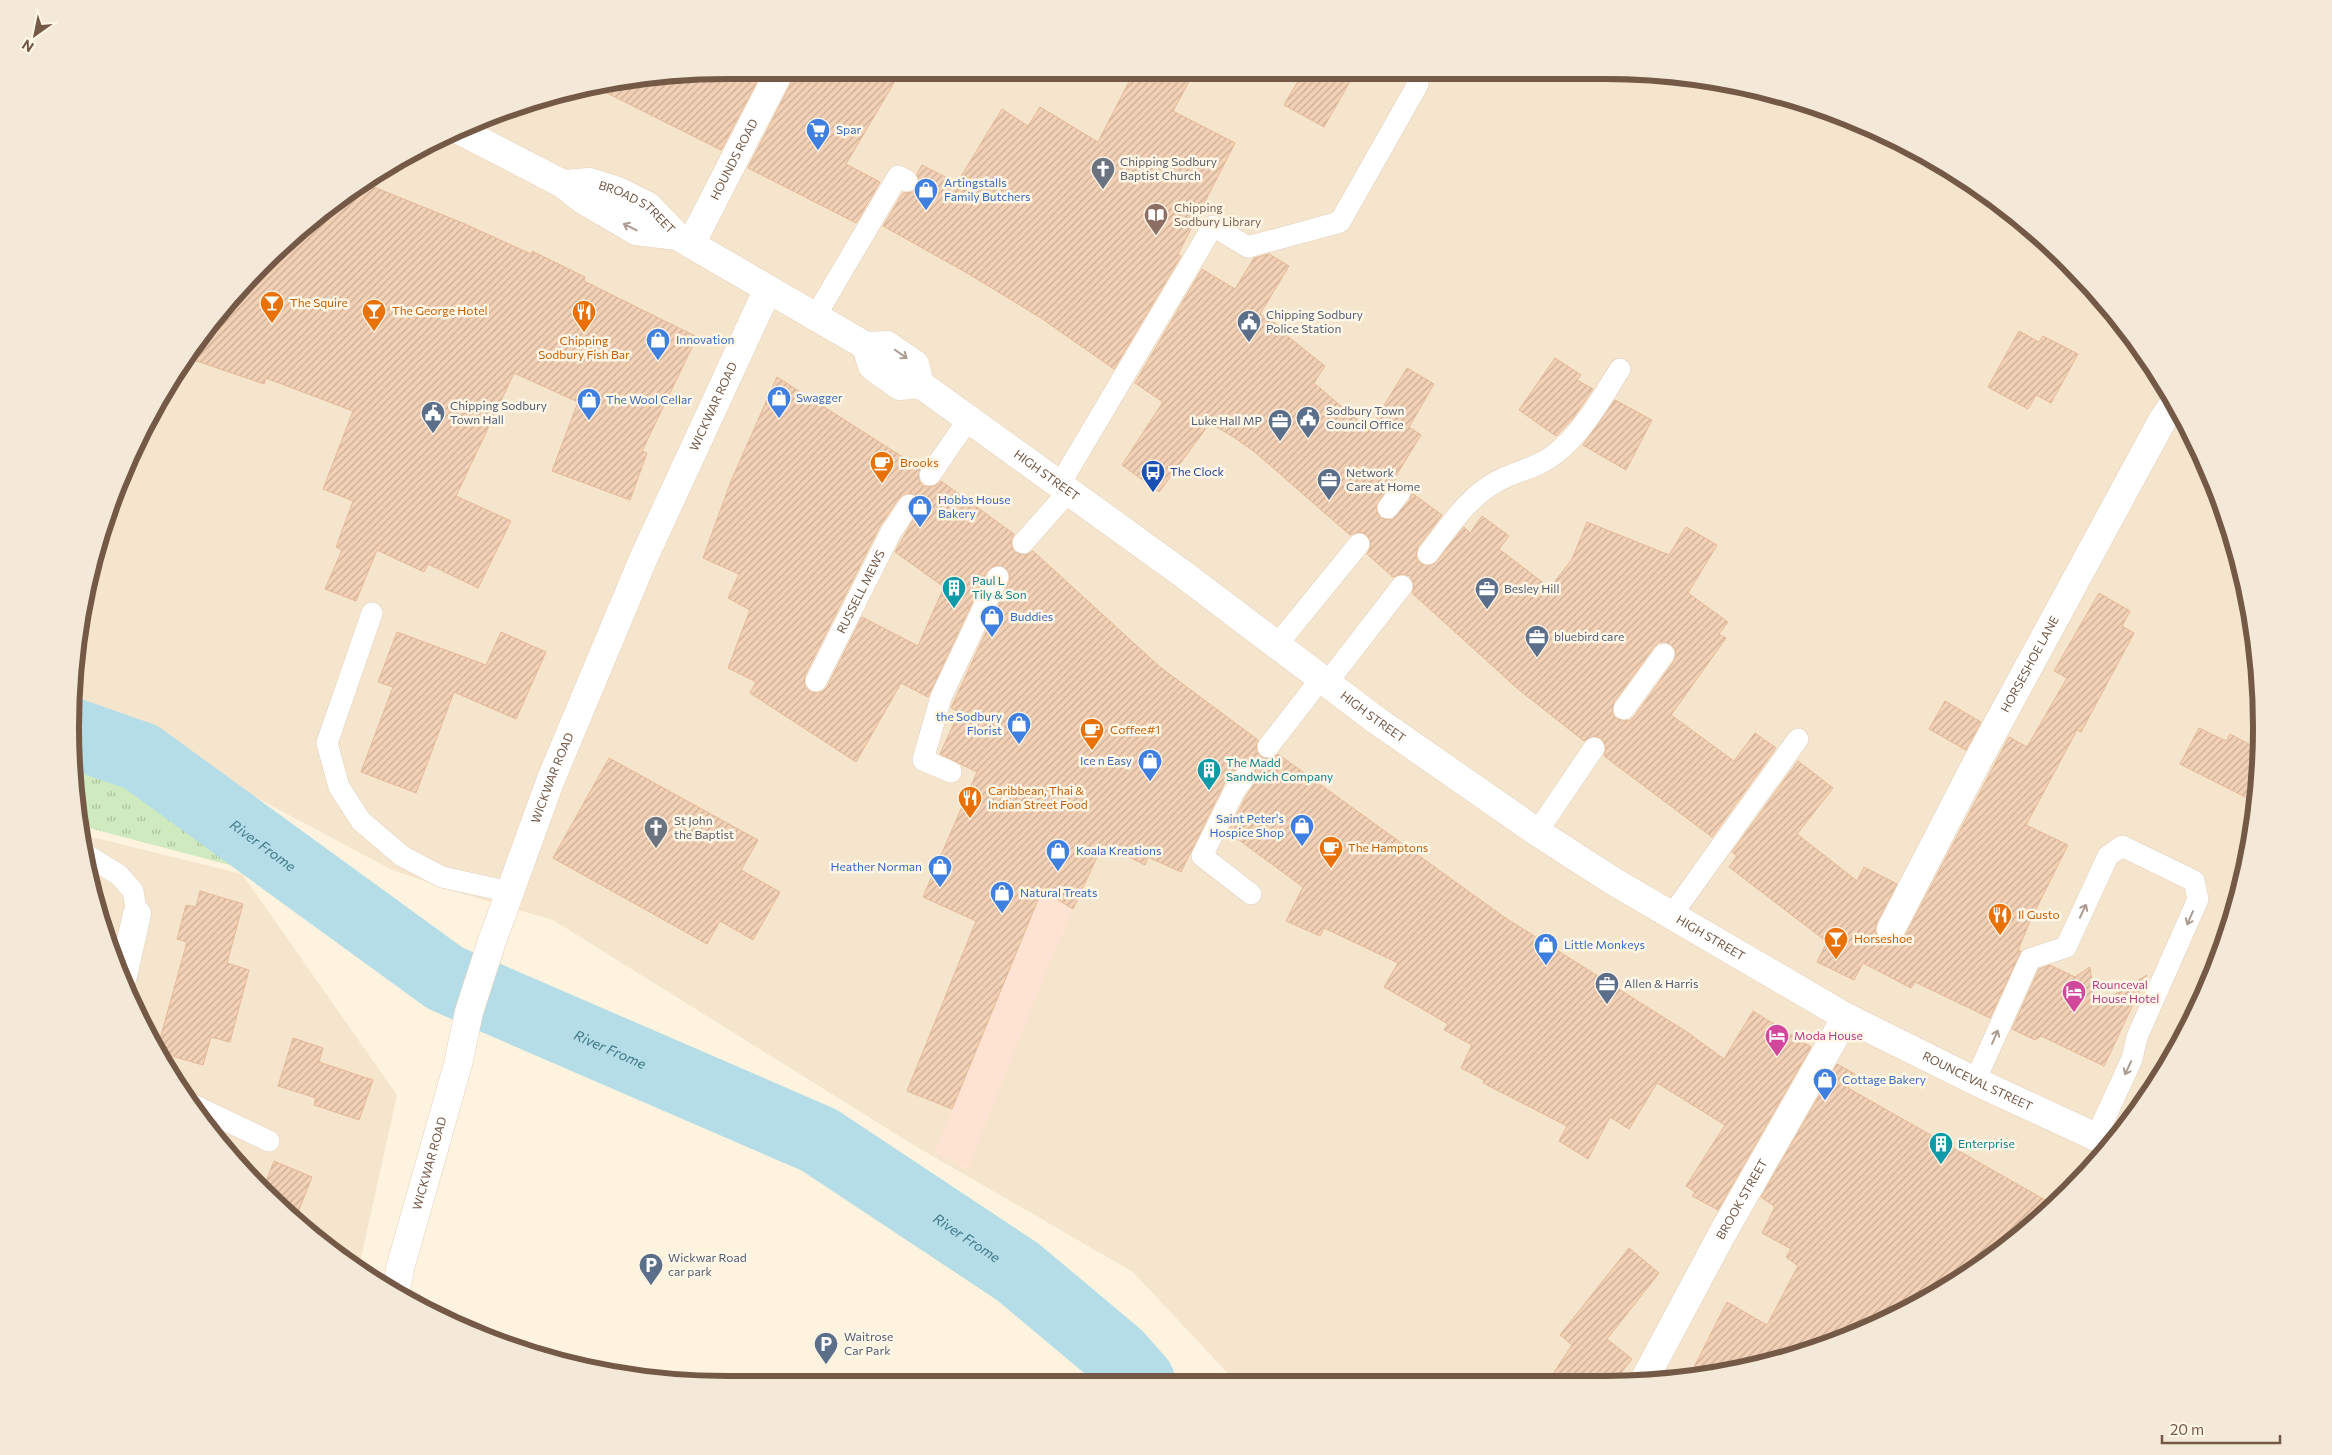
<svg xmlns="http://www.w3.org/2000/svg" width="2332" height="1455" font-family="Commissioner,sans-serif">
<defs>
<pattern id="park-tufts" width="24" height="20" patternUnits="userSpaceOnUse" patternTransform="scale(1.25)"><rect width="24" height="20" fill="#ceeabe"/><path d="M3 7l-1-3M5 7V3M7 7l1-3M15 17l-1-3M17 17v-4M19 17l1-3" fill="none" stroke="#acc19c"/></pattern>
<pattern id="building-hatch" width="6" height="6" patternUnits="userSpaceOnUse" patternTransform="scale(1.25)"><rect width="6" height="6" fill="#f3d1b6"/><path d="M-1 1l2-2M0 6l6-6M5 7l2-2" fill="none" stroke="#c9ad96"/></pattern>
</defs>
<rect width="100%" height="100%" fill="#fdf3df"/>
<!-- residential -->
<g fill="#f5e5cd">
<polygon points="641,76 1690,76 1856,120 2005,206 2099,294 2174,399 2227,516 2256,641 2261,770 2240,897 2194,1018 2126,1128 2038,1222 1933,1297 1816,1350 1648,1384 1236,1382 1133,1272 912,1144 553,920 450,890 390,869 151,741 71,711 76,641 105,516 181,362 262,263 327,206 436,138 516,105"/>
<polygon points="80,834 242,874 397,1095 359,1267 327,1249 262,1192 181,1093 105,939"/>
</g>
<!-- commercial -->
<polygon fill="#fee2d2" points="1095,860 1054,952 968,1169 935,1152 1022,938 977,919"/>
<!-- park -->
<polygon fill="url(#park-tufts)" points="71,711 151,741 271,826 245,869 78,825 70,727"/>
<g fill="none" stroke-linecap="round" stroke-linejoin="round">
<!-- river -->
<path stroke="#b4dde7" stroke-width="70" id="s1" d="M70,732L141,757L445,978L819,1140L1018,1272L1117,1355L1140,1381"/>
</g>
<!-- building -->
<g fill="url(#building-hatch)" stroke="#e6b996" fill-rule="evenodd">
<polygon points="641,76 760,76 721,150 595,87"/>
<polygon points="793,76 898,76 846,164 880,182 856,223 748,168 791,83"/>
<polygon points="1132,76 1192,76 1173,111 1235,143 1178,254 1181,256 1114,369 1041,318 967,273 883,226 903,193 913,192 918,187 919,180 917,174 922,165 957,183 1002,109 1028,126 1040,107 1098,142"/>
<polygon points="1301,76 1353,76 1324,127 1284,105"/>
<polygon points="364,183 465,224 531,254 532,251 585,277 584,281 697,337 642,451 647,453 630,500 552,471 578,402 514,373 456,496 511,521 478,588 428,564 424,572 377,550 356,601 325,589 342,550 336,547 353,501 323,489 353,411 266,378 264,384 185,357 264,261 327,206"/>
<path d="M1269,254L1289,266L1260,314L1283,328L1281,331L1325,366L1314,383L1369,430L1407,368L1434,384L1409,427L1421,435L1394,479L1396,480L1390,484L1376,507L1380,518L1392,520L1410,500L1412,493L1442,515L1418,547L1416,558L1421,564L1433,565L1464,527L1470,533L1482,516L1509,536L1499,549L1550,588L1572,559L1587,522L1669,555L1686,527L1717,545L1688,593L1728,622L1719,634L1726,638L1671,715L1734,761L1755,733L1776,748L1712,837L1604,756L1606,748L1601,738L1594,736L1584,741L1518,689L1412,593L1414,587L1410,576L1403,574L1393,577L1367,554L1371,546L1367,535L1360,532L1350,535L1256,453L1235,438L1210,423L1159,492L1122,465L1163,402L1135,383L1202,269L1235,289L1254,258ZM1659,642H1666L1675,648L1676,655L1674,661L1634,717L1629,721L1617,719L1612,714L1614,702L1654,647Z"/>
<polygon points="2019,331 2039,342 2043,336 2078,354 2051,403 2036,395 2028,409 1988,387"/>
<polygon points="1555,358 1581,375 1577,380 1593,389 1573,418 1556,436 1519,410"/>
<path d="M777,377L920,468L919,480L923,486H935L941,481L1014,534L1011,541L1014,552L1026,555L1033,551L1160,667L1258,740L1256,751L1261,757L1272,759L1278,754L1504,917L1687,1032L1724,1059L1753,1011L1811,1047L1718,1210L1692,1196L1695,1192L1686,1186L1725,1125L1657,1083L1629,1129L1610,1117L1588,1159L1559,1141L1567,1126L1483,1083L1484,1080L1461,1068L1472,1045L1444,1030L1448,1024L1384,987L1398,963L1324,928L1320,936L1286,921L1303,887L1228,832L1247,795L1257,779L1256,772L1247,765L1236,769L1225,782L1181,872L1148,857L1145,865L1103,844L1073,909L1042,890L952,1109L907,1091L976,921L923,897L977,772L940,754L959,712L951,708L1009,582L1010,576L1008,570L997,565L987,571L928,697L901,683L856,762L750,693L756,682L728,668L750,610L728,598L739,574L703,558L731,481ZM910,493L920,499L921,506L895,552L944,587L918,646L862,617L827,687L822,692H811L805,687V675L880,526L899,498Z"/>
<polygon points="1615,400 1652,420 1626,470 1583,445"/>
<polygon points="2099,593 2130,611 2122,626 2134,633 2081,732 2077,730 2026,825 2068,845 2031,919 2018,950 2021,951 1990,1018 1915,982 1911,988 1863,963 1854,980 1817,962 1827,942 1729,867 1737,856 1732,852 1798,761 1833,788 1797,834 1857,881 1864,867 1897,884 1877,922 1875,930 1878,938 1884,943 1892,945 1899,942 1905,936 2009,737 2027,747 2067,678 2054,671"/>
<polygon points="397,632 486,665 501,632 546,652 516,719 454,692 416,793 361,772 393,687 378,682"/>
<polygon points="1945,701 1981,722 1966,750 1929,729"/>
<polygon points="2199,728 2226,741 2230,734 2260,750 2261,770 2255,802 2180,764"/>
<polygon points="609,758 758,840 741,870 780,892 753,940 720,921 707,944 553,858"/>
<polygon points="200,891 243,904 227,963 249,970 230,1042 211,1037 203,1065 161,1053 158,1046 187,942 177,939 186,905 196,907"/>
<polygon points="2050,965 2075,977 2090,967 2095,1006 2147,975 2104,1066 2041,1036 2035,1040 2012,1029 2039,969"/>
<polygon points="293,1038 323,1048 319,1062 373,1080 359,1120 314,1105 316,1098 278,1086"/>
<polygon points="1837,1064 1855,1074 1848,1088 2054,1205 2038,1222 1933,1297 1816,1350 1690,1375 1727,1302 1767,1325 1798,1266 1786,1257 1791,1249 1762,1233 1775,1207 1761,1197"/>
<polygon points="274,1161 312,1177 295,1220 262,1192"/>
<polygon points="1629,1248 1659,1273 1607,1339 1632,1359 1613,1383 1547,1383 1572,1345 1560,1335"/>
</g>
<g fill="none" stroke-linecap="round" stroke-linejoin="round">
<defs>
<g id="lane">
<polyline points="815,317 898,176 907,181"/>
<polyline points="930,475 968,420"/>
<polyline points="1060,484 1213,226 1248,247 1340,222 1418,84"/>
<polyline points="1388,508 1400,492"/>
<polyline points="1023,543 1069,491"/>
<path d="M1428,554C1448,528 1467,498 1496,482C1515,471 1538,468 1555,454C1583,432 1601,399 1620,369"/>
<polyline points="372,613 327,743 339,787 361,821 402,856 442,877 510,892"/>
<polyline points="1276,646 1359,544"/>
<path id="s2" d="M816,681L891,532L909,505"/>
<polyline points="1326,684 1402,586"/>
<polyline points="1624,709 1664,654"/>
<polyline points="1268,747 1320,680"/>
<polyline points="951,772 923,760 941,697 998,577"/>
<polyline points="1245,777 1236,788 1202,856 1251,894"/>
<polyline points="1537,832 1594,748"/>
<polyline points="85,854 119,875 133,891 137,914"/>
<polyline points="1671,916 1798,739"/>
<polyline points="1975,1081 2030,959 2066,947 2108,856 2122,846 2194,881 2198,899 2137,1037 2132,1059 2096,1137"/>
<polyline points="189,1103 269,1141"/>
</g>
<g id="street">
<path id="s3" d="M691,244L777,76"/>
<path id="s4" d="M1891,929L1977,762L2162,421L2175,402"/>
<polyline points="123,976 137,914"/>
<path id="s5" d="M1642,1384L1721,1236L1846,1017"/>
</g>
<g id="secondary">
<polyline points="457,129 563,184 583,200 636,231 677,236"/>
<path id="s6" d="M563,184L590,182L618,191L648,206L677,236L866,346L887,345L915,364L920,384L1183,574L1376,720L1537,832L1613,881L1846,1017L1975,1081L2111,1144"/>
<polyline points="866,346 872,366 900,386 920,384"/>
<path id="s7" d="M396,1289L401,1265L458,1064L469,1012L492,941L551,779L644,557L768,289"/>
</g>
</defs>
<!-- lane casing -->
<use href="#lane" stroke="#e1cfbb" stroke-width="22"/>
<!-- street casing -->
<use href="#street" stroke="#e1cfbb" stroke-width="29"/>
<!-- secondary casing -->
<use href="#secondary" stroke="#e6d0b9" stroke-width="29"/>
<!-- lane -->
<use href="#lane" stroke="#fff" stroke-width="21"/>
<!-- street -->
<use href="#street" stroke="#fff" stroke-width="28"/>
<!-- secondary -->
<use href="#secondary" stroke="#fff" stroke-width="28"/>
</g>
<!-- one-way arrows -->
<defs><path id="oneway-shaft" d="M-6 0H5M1.5-3L5.5 0L1.5 3" fill="none" stroke-width="1.6" stroke-linecap="round" stroke-linejoin="round" transform="scale(1.25)"/></defs>
<g stroke="#ac9b90">
<use href="#oneway-shaft" transform="translate(630 227) rotate(-153)"/>
<use href="#oneway-shaft" transform="translate(901 354) rotate(35)"/>
<use href="#oneway-shaft" transform="translate(2083 911) rotate(-65)"/>
<use href="#oneway-shaft" transform="translate(2190 918) rotate(114)"/>
<use href="#oneway-shaft" transform="translate(1995 1037) rotate(-66)"/>
<use href="#oneway-shaft" transform="translate(2128 1068) rotate(115)"/>
</g>
<!-- icons -->
<defs>
<symbol id="supermarket-pin" viewBox="-11 -11 22 30"><path d="M0 17L-7.5 6A9.5 9.5 0 1 1 7.5 6Z" fill="#3f7fe0" stroke="#fff6e6"/><path d="M-6-5.5h2.5l.6 2H6L4.5 2H-2.5L-4.4-4H-6ZM-1.5 3.2a1.3 1.3 0 1 0 .1 0ZM3 3.2a1.3 1.3 0 1 0 .1 0Z" fill="#fff"/></symbol>
<symbol id="church-pin" viewBox="-11 -11 22 30"><path d="M0 17L-7.5 6A9.5 9.5 0 1 1 7.5 6Z" fill="#6b7280" stroke="#fff6e6"/><path d="M-1.2-6h2.4v3.5h3.3v2.4h-3.3V6h-2.4V-.1h-3.3v-2.4h3.3Z" fill="#fff"/></symbol>
<symbol id="shop-pin" viewBox="-11 -11 22 30"><path d="M0 17L-7.5 6A9.5 9.5 0 1 1 7.5 6Z" fill="#3f7fe0" stroke="#fff6e6"/><path d="M-5-2.5h2.3a2.7 3.5 0 0 1 5.4 0H5L5.5 6h-11ZM-1.5-2.5h3a1.5 2.3 0 0 0-3 0Z" fill="#fff"/></symbol>
<symbol id="library-pin" viewBox="-11 -11 22 30"><path d="M0 17L-7.5 6A9.5 9.5 0 1 1 7.5 6Z" fill="#8d6e63" stroke="#fff6e6"/><path d="M-6-4Q-3-5.5-.7-3.5V5Q-3 3-6 4ZM6-4Q3-5.5 .7-3.5V5Q3 3 6 4Z" fill="#fff"/></symbol>
<symbol id="bar-pin" viewBox="-11 -11 22 30"><path d="M0 17L-7.5 6A9.5 9.5 0 1 1 7.5 6Z" fill="#e8710a" stroke="#fff6e6"/><path d="M-6-5H6L.8 .8V4.5H3.5V6h-7V4.5H-.8V.8Z" fill="#fff"/></symbol>
<symbol id="restaurant-pin" viewBox="-11 -11 22 30"><path d="M0 17L-7.5 6A9.5 9.5 0 1 1 7.5 6Z" fill="#e8710a" stroke="#fff6e6"/><path d="M-5-6h1v4h1v-4h1v4h1v-4h1v5L-1.5 .5V6h-2V.5L-5-1ZM5-6V6H3V1.5H1.5Q1.5-4 5-6Z" fill="#fff"/></symbol>
<symbol id="civic-pin" viewBox="-11 -11 22 30"><path d="M0 17L-7.5 6A9.5 9.5 0 1 1 7.5 6Z" fill="#5c6f8a" stroke="#fff6e6"/><path d="M-.6-6.5H3V-4.5H.6V-3L4-1V1h2V6H-6V1h2V-1L-.6-3ZM-1.2 2.5V6h2.4V2.5Z" fill="#fff"/></symbol>
<symbol id="office-pin" viewBox="-11 -11 22 30"><path d="M0 17L-7.5 6A9.5 9.5 0 1 1 7.5 6Z" fill="#5c6f8a" stroke="#fff6e6"/><path d="M-6-3h4V-5.5h4V-3h4V5H-6ZM-1-4.5V-3h2v-1.5ZM-6 0V1H6V0Z" fill="#fff"/></symbol>
<symbol id="cafe-pin" viewBox="-11 -11 22 30"><path d="M0 17L-7.5 6A9.5 9.5 0 1 1 7.5 6Z" fill="#e8710a" stroke="#fff6e6"/><path d="M-5.5-4.5H6V0H3Q3 3.5 0 3.5H-2.5Q-5.5 3.5-5.5 0ZM3-3.2v2h1.7v-2ZM-6 4.5H4V6H-6Z" fill="#fff"/></symbol>
<symbol id="bus-pin" viewBox="-11 -11 22 30"><path d="M0 17L-7.5 6A9.5 9.5 0 1 1 7.5 6Z" fill="#1a4fb4" stroke="#fff6e6"/><path d="M-5-6H5V4H4V6H2V4H-2V6H-4V4H-5ZM-3.5-4V0h7V-4ZM-3.5 1.2v1.5H-2V1.2ZM2 1.2v1.5H3.5V1.2Z" fill="#fff"/></symbol>
<symbol id="building-pin" viewBox="-11 -11 22 30"><path d="M0 17L-7.5 6A9.5 9.5 0 1 1 7.5 6Z" fill="#0f9aa8" stroke="#fff6e6"/><path d="M-4-6H4V6H1V3H-1V6H-4ZM-2.5-4.3h1.7v1.8h-1.7ZM.8-4.3h1.7v1.8H.8ZM-2.5-1h1.7V.8h-1.7ZM.8-1h1.7V.8H.8Z" fill="#fff"/></symbol>
<symbol id="hotel-pin" viewBox="-11 -11 22 30"><path d="M0 17L-7.5 6A9.5 9.5 0 1 1 7.5 6Z" fill="#d1479c" stroke="#fff6e6"/><path d="M-6-4.5h1.5V1H6V5H4.5V3h-9V5H-6ZM-4 0a1.8 1.8 0 1 1 3.6 0ZM.5 0V-2.5h3Q6-2.5 6 0Z" fill="#fff"/></symbol>
<symbol id="parking-pin" viewBox="-11 -11 22 30"><path d="M0 17L-7.5 6A9.5 9.5 0 1 1 7.5 6Z" fill="#5c6f8a" stroke="#fff6e6"/><path d="M-3.5-5.5H1a3.5 3.5 0 0 1 0 7H-1V5.5H-3.5ZM-1-3.4V-.6H.8a1.4 1.4 0 0 0 0-2.8Z" fill="#fff"/></symbol>
</defs>
<g fill-rule="evenodd">
<use href="#supermarket-pin" x="804" y="116" width="28" height="38"/>
<use href="#church-pin" x="1089" y="155" width="28" height="38"/>
<use href="#shop-pin" x="912" y="176" width="28" height="38"/>
<use href="#library-pin" x="1142" y="201" width="28" height="38"/>
<use href="#bar-pin" x="258" y="289" width="28" height="38"/>
<use href="#bar-pin" x="360" y="297" width="28" height="38"/>
<use href="#restaurant-pin" x="570" y="298" width="28" height="38"/>
<use href="#civic-pin" x="1235" y="308" width="28" height="38"/>
<use href="#shop-pin" x="644" y="326" width="28" height="38"/>
<use href="#shop-pin" x="765" y="384" width="28" height="38"/>
<use href="#shop-pin" x="575" y="386" width="28" height="38"/>
<use href="#civic-pin" x="419" y="399" width="28" height="38"/>
<use href="#civic-pin" x="1294" y="404" width="28" height="38"/>
<use href="#office-pin" x="1266" y="407" width="28" height="38"/>
<use href="#cafe-pin" x="868" y="449" width="28" height="38"/>
<use href="#bus-pin" x="1139" y="458" width="28" height="38"/>
<use href="#office-pin" x="1315" y="466" width="28" height="38"/>
<use href="#shop-pin" x="906" y="493" width="28" height="38"/>
<use href="#building-pin" x="940" y="574" width="28" height="38"/>
<use href="#office-pin" x="1473" y="575" width="28" height="38"/>
<use href="#shop-pin" x="978" y="603" width="28" height="38"/>
<use href="#office-pin" x="1523" y="623" width="28" height="38"/>
<use href="#shop-pin" x="1005" y="710" width="28" height="38"/>
<use href="#cafe-pin" x="1078" y="716" width="28" height="38"/>
<use href="#shop-pin" x="1136" y="747" width="28" height="38"/>
<use href="#building-pin" x="1195" y="756" width="28" height="38"/>
<use href="#restaurant-pin" x="956" y="784" width="28" height="38"/>
<use href="#shop-pin" x="1288" y="812" width="28" height="38"/>
<use href="#church-pin" x="642" y="814" width="28" height="38"/>
<use href="#cafe-pin" x="1317" y="834" width="28" height="38"/>
<use href="#shop-pin" x="1044" y="837" width="28" height="38"/>
<use href="#shop-pin" x="926" y="853" width="28" height="38"/>
<use href="#shop-pin" x="988" y="879" width="28" height="38"/>
<use href="#restaurant-pin" x="1986" y="901" width="28" height="38"/>
<use href="#bar-pin" x="1822" y="925" width="28" height="38"/>
<use href="#shop-pin" x="1532" y="931" width="28" height="38"/>
<use href="#office-pin" x="1593" y="970" width="28" height="38"/>
<use href="#hotel-pin" x="2060" y="978" width="28" height="38"/>
<use href="#hotel-pin" x="1763" y="1022" width="28" height="38"/>
<use href="#shop-pin" x="1811" y="1066" width="28" height="38"/>
<use href="#building-pin" x="1927" y="1130" width="28" height="38"/>
<use href="#parking-pin" x="637" y="1251" width="28" height="38"/>
<use href="#parking-pin" x="812" y="1330" width="28" height="38"/>
</g>
<g text-anchor="middle" stroke-width="5" stroke-linejoin="round" paint-order="stroke">
<!-- shop labels -->
<g font-size="12" fill="#366cbe" stroke="#fff6e6" text-anchor="start">
<text x="836" y="134">Spar</text>
<text x="944" y="187">Artingstalls<tspan x="944" dy="14">Family Butchers</tspan></text>
<text x="676" y="344">Innovation</text>
<text x="796" y="402">Swagger</text>
<text x="606" y="404">The Wool Cellar</text>
<text x="938" y="504">Hobbs House<tspan x="938" dy="14">Bakery</tspan></text>
<text x="1010" y="621">Buddies</text>
<text x="1002" y="721" text-anchor="end">the Sodbury<tspan x="1002" dy="14">Florist</tspan></text>
<text x="1132" y="765" text-anchor="end">Ice n Easy</text>
<text x="1284" y="823" text-anchor="end">Saint Peter's<tspan x="1284" dy="14">Hospice Shop</tspan></text>
<text x="1076" y="855">Koala Kreations</text>
<text x="922" y="871" text-anchor="end">Heather Norman</text>
<text x="1020" y="897">Natural Treats</text>
<text x="1564" y="949">Little Monkeys</text>
<text x="1842" y="1084">Cottage Bakery</text>
</g>
<!-- street labels -->
<g font-size="12" fill="#745946" stroke="#fff6e6">
<text dy="4" stroke="none"><textPath href="#s3" startOffset="95">HOUNDS ROAD</textPath></text>
<text dy="4" stroke="none"><textPath href="#s6" startOffset="81">BROAD STREET</textPath></text>
<text dy="4" stroke="none"><textPath href="#s7" startOffset="940">WICKWAR ROAD</textPath></text>
<text dy="4" stroke="none"><textPath href="#s6" startOffset="582">HIGH STREET</textPath></text>
<text dy="4" stroke="none"><textPath href="#s2" startOffset="100">RUSSELL MEWS</textPath></text>
<text dy="4" stroke="none"><textPath href="#s4" startOffset="299">HORSESHOE LANE</textPath></text>
<text dy="4" stroke="none"><textPath href="#s6" startOffset="988">HIGH STREET</textPath></text>
<text dy="4" stroke="none"><textPath href="#s7" startOffset="535">WICKWAR ROAD</textPath></text>
<text dy="4" stroke="none"><textPath href="#s6" startOffset="1392">HIGH STREET</textPath></text>
<text dy="4" stroke="none"><textPath href="#s6" startOffset="1695">ROUNCEVAL STREET</textPath></text>
<text dy="4" stroke="none"><textPath href="#s7" startOffset="130">WICKWAR ROAD</textPath></text>
<text dy="4" stroke="none"><textPath href="#s5" startOffset="210">BROOK STREET</textPath></text>
</g>
<!-- worship labels -->
<g font-size="12" fill="#5b616d" stroke="#fff6e6" text-anchor="start">
<text x="1120" y="166">Chipping Sodbury<tspan x="1120" dy="14">Baptist Church</tspan></text>
<text x="674" y="825">St John<tspan x="674" dy="14">the Baptist</tspan></text>
</g>
<!-- education labels -->
<g font-size="12" fill="#785e54" stroke="#fff6e6" text-anchor="start">
<text x="1174" y="212">Chipping<tspan x="1174" dy="14">Sodbury Library</tspan></text>
</g>
<!-- food labels -->
<g font-size="12" fill="#c56008" stroke="#fff6e6" text-anchor="start">
<text x="290" y="307">The Squire</text>
<text x="392" y="315">The George Hotel</text>
<text x="584" y="345" text-anchor="middle">Chipping<tspan x="584" dy="14">Sodbury Fish Bar</tspan></text>
<text x="900" y="467">Brooks</text>
<text x="1110" y="734">Coffee#1</text>
<text x="988" y="795">Caribbean, Thai &amp;<tspan x="988" dy="14">Indian Street Food</tspan></text>
<text x="1348" y="852">The Hamptons</text>
<text x="2018" y="919">Il Gusto</text>
<text x="1854" y="943">Horseshoe</text>
</g>
<!-- service labels -->
<g font-size="12" fill="#4e5e75" stroke="#fff6e6" text-anchor="start">
<text x="1266" y="319">Chipping Sodbury<tspan x="1266" dy="14">Police Station</tspan></text>
<text x="450" y="410">Chipping Sodbury<tspan x="450" dy="14">Town Hall</tspan></text>
<text x="1326" y="415">Sodbury Town<tspan x="1326" dy="14">Council Office</tspan></text>
<text x="1262" y="425" text-anchor="end">Luke Hall MP</text>
<text x="1346" y="477">Network<tspan x="1346" dy="14">Care at Home</tspan></text>
<text x="1504" y="593">Besley Hill</text>
<text x="1554" y="641">bluebird care</text>
<text x="1624" y="988">Allen &amp; Harris</text>
<text x="668" y="1262">Wickwar Road<tspan x="668" dy="14">car park</tspan></text>
<text x="844" y="1341">Waitrose<tspan x="844" dy="14">Car Park</tspan></text>
</g>
<!-- transit labels -->
<g font-size="12" fill="#164399" stroke="#fff6e6" text-anchor="start">
<text x="1170" y="476">The Clock</text>
</g>
<!-- culture labels -->
<g font-size="12" fill="#0d838f" stroke="#fff6e6" text-anchor="start">
<text x="972" y="585">Paul L<tspan x="972" dy="14">Tily &amp; Son</tspan></text>
<text x="1226" y="767">The Madd<tspan x="1226" dy="14">Sandwich Company</tspan></text>
<text x="1958" y="1148">Enterprise</text>
</g>
<!-- hotel labels -->
<g font-size="12" fill="#b23c85" stroke="#fff6e6" text-anchor="start">
<text x="2092" y="989">Rounceval<tspan x="2092" dy="14">House Hotel</tspan></text>
<text x="1794" y="1040">Moda House</text>
</g>
<!-- water labels -->
<g font-size="14" font-style="italic" fill="#407989" stroke="#fff6e6">
<text dy="5" stroke="none"><textPath href="#s1" startOffset="226">River Frome</textPath></text>
<text dy="5" stroke="none"><textPath href="#s1" startOffset="631">River Frome</textPath></text>
<text dy="5" stroke="none"><textPath href="#s1" startOffset="1036">River Frome</textPath></text>
</g>
</g>
<!-- crop -->
<path d="M0 0H2332V1455H0ZM727 79H1605A648 648 0 0 1 2253 727V728A648 648 0 0 1 1605 1376H727A648 648 0 0 1 79 728V727A648 648 0 0 1 727 79Z" fill="#f4e9d9" fill-rule="evenodd"/>
<path fill="none" stroke="#745946" stroke-width="6" d="M727 79H1605A648 648 0 0 1 2253 727V728A648 648 0 0 1 1605 1376H727A648 648 0 0 1 79 728V727A648 648 0 0 1 727 79Z"/>
<!-- north arrow -->
<g transform="translate(35 35) rotate(213)" stroke="#fff6e6" stroke-width="4" paint-order="stroke">
<path d="M0-4L9 19L0 12L-9 19Z" fill="#745946"/>
<text y="-8" font-size="14" font-weight="bold" text-anchor="middle" fill="#745946">N</text>
</g>
<!-- scale -->
<path d="M2162 1435v8h118v-8" fill="none" stroke="#745946" stroke-width="2.5"/>
<text x="2170" y="1435" font-size="15" fill="#745946" stroke="#fff6e6" stroke-width="4" paint-order="stroke">20 m</text>
</svg>
